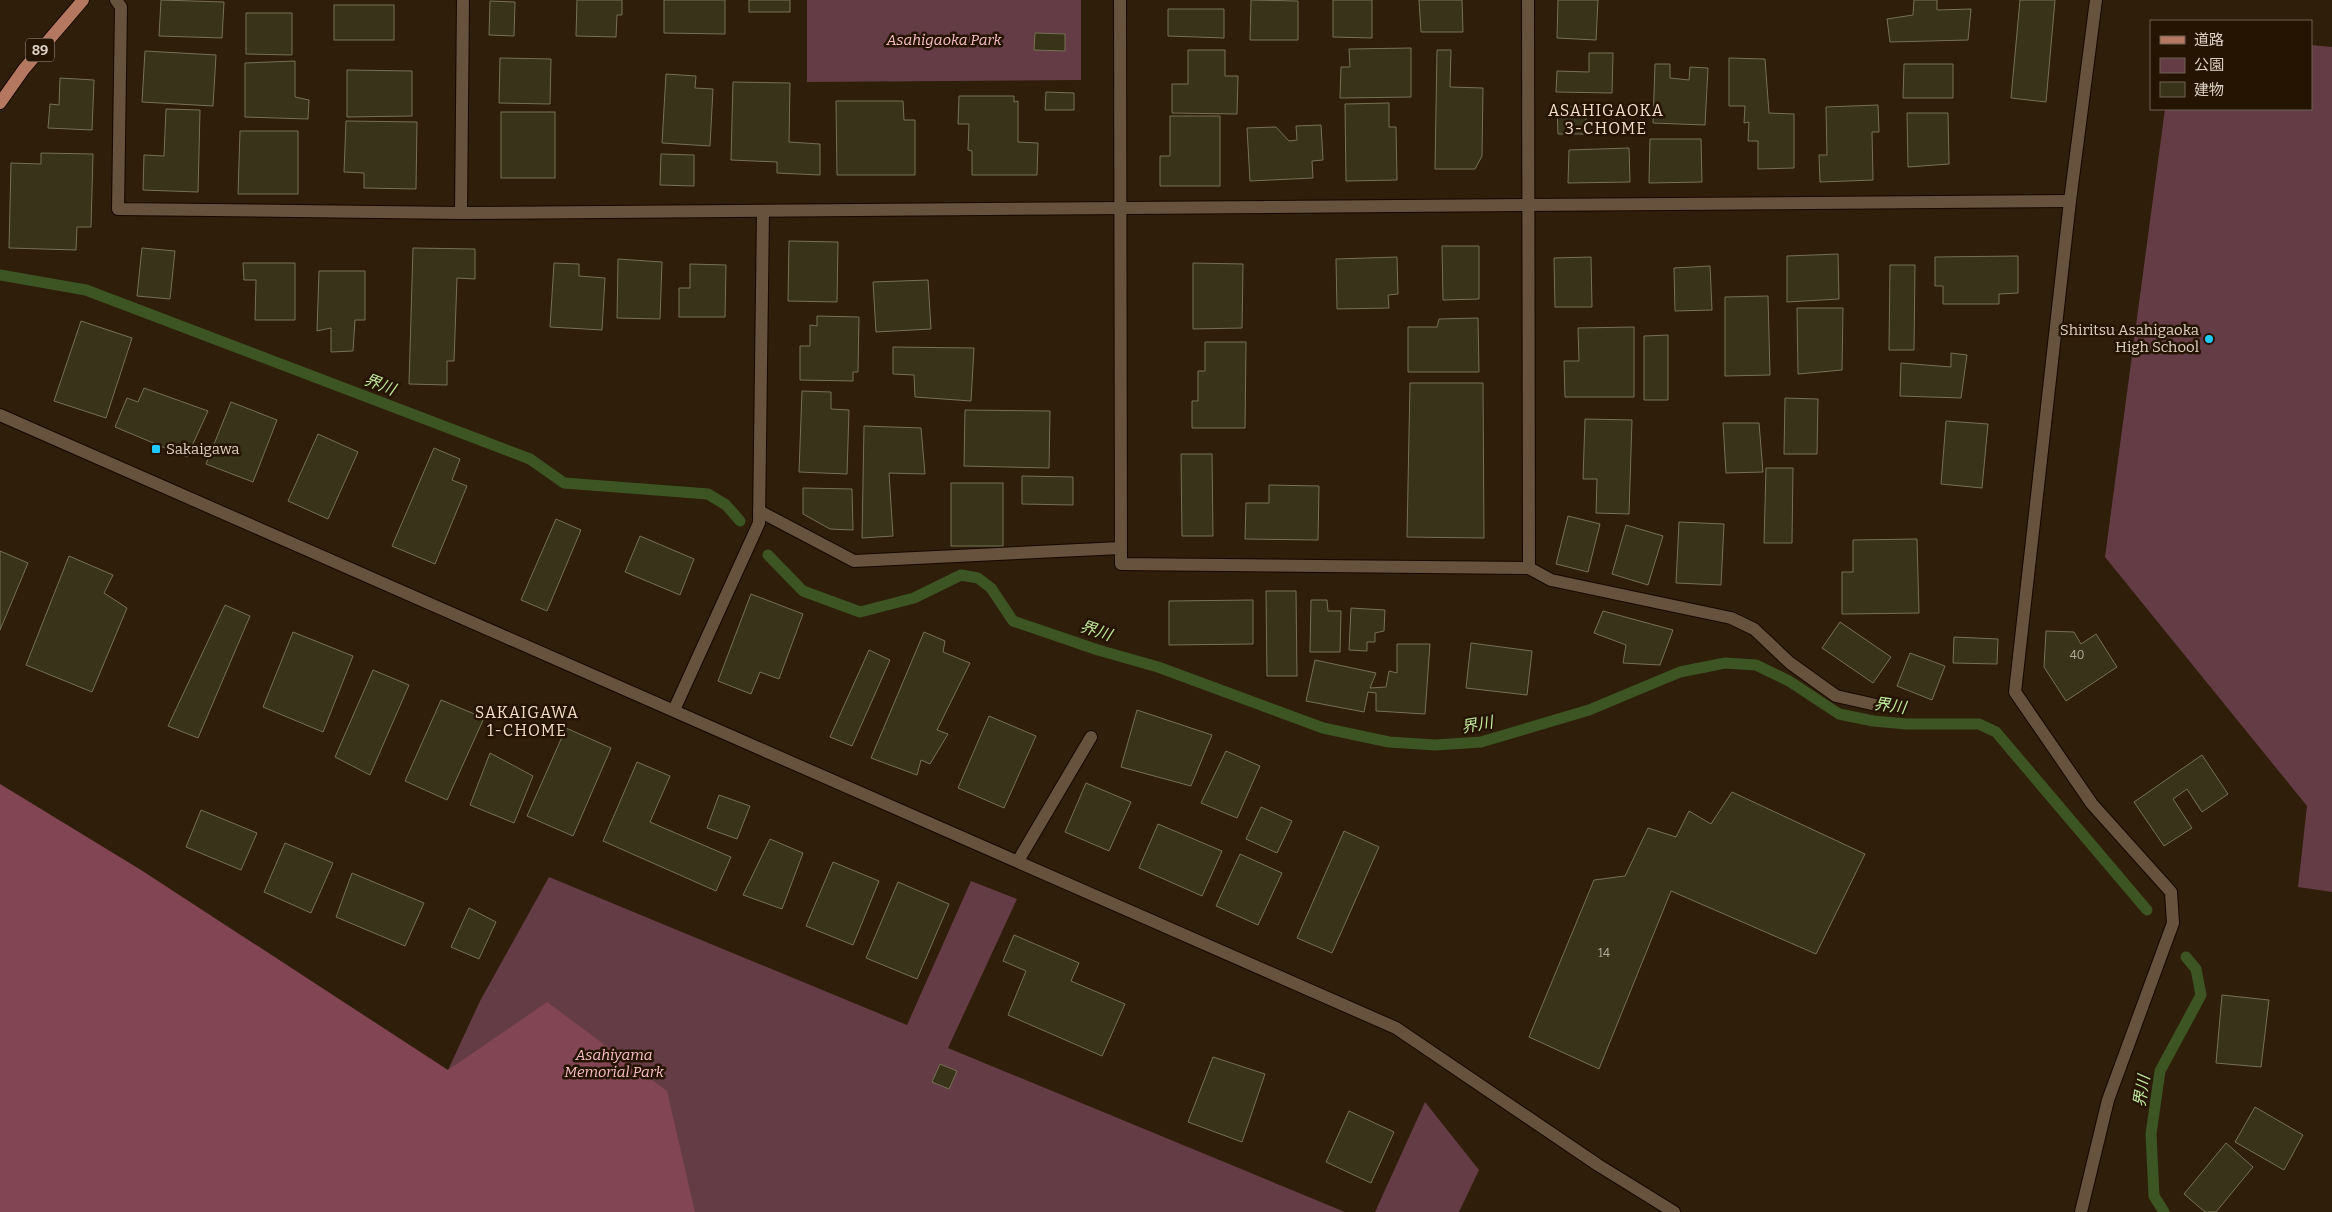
<svg xmlns="http://www.w3.org/2000/svg" width="2332" height="1212" font-family="Bitter,'Noto Sans JP',serif">
<rect width="100%" height="100%" fill="#2f1e0a"/>
<!-- green -->
<g fill="#643c45">
<polygon points="807,0 1081,0 1081,80 807,82"/>
<polygon points="2311,45 2332,47 2332,892 2298,887 2307,806 2105,557 2165,109 2311,109"/>
<polygon points="549,877 907,1025 971,881 1017,899 948,1048 1345,1212 518,1212 448,1070 480,1001"/>
<polygon points="1425,1102 1479,1170 1459,1212 1375,1212"/>
</g>
<!-- forest -->
<polygon fill="#814553" points="0,784 141,870 448,1070 547,1002 667,1091 695,1212 0,1212"/>
<g fill="none" stroke-linecap="round" stroke-linejoin="round">
<!-- stream -->
<g stroke="#3c5522" stroke-width="11">
<polyline points="0,275 86,290 530,459 564,483 708,494 726,505 740,521"/>
<polyline points="768,555 803,591 860,612 914,598 961,575 978,578 991,588 1013,621 1098,650 1158,667 1323,728 1389,742 1435,745 1481,742 1589,710 1680,672 1725,663 1756,665 1789,681 1839,714 1873,721 1907,724 1979,724 1996,732 2147,910"/>
<polyline points="2164,1212 2154,1196 2151,1134 2160,1071 2201,995 2196,969 2186,957"/>
</g>
</g>
<!-- building -->
<g fill="#383319" stroke="#767155">
<polygon points="161,0 224,2 222,38 159,36"/>
<polygon points="577,0 622,0 622,15 617,15 616,37 576,36"/>
<polygon points="664,0 725,0 725,34 664,33"/>
<rect x="749" y="0" width="41" height="12"/>
<polygon points="1251,0 1298,1 1298,40 1250,40"/>
<polygon points="1333,0 1372,0 1372,38 1333,37"/>
<polygon points="1419,0 1462,0 1463,32 1421,32"/>
<polygon points="1558,0 1598,0 1596,40 1557,38"/>
<polygon points="1914,0 1937,0 1937,10 1971,9 1968,40 1890,42 1887,19 1913,15"/>
<polygon points="2020,0 2055,0 2046,102 2011,98"/>
<polygon points="490,1 515,2 514,36 489,35"/>
<rect x="334" y="5" width="60" height="35"/>
<polygon points="1168,9 1224,9 1224,38 1168,36"/>
<polygon points="246,13 292,13 292,55 246,54"/>
<polygon points="1035,33 1065,34 1065,51 1034,50"/>
<polygon points="1411,48 1411,97 1340,98 1341,67 1350,67 1349,49"/>
<polygon points="1188,50 1225,50 1225,76 1238,76 1237,114 1172,113 1172,84 1188,84"/>
<polygon points="1437,50 1451,50 1450,87 1483,88 1482,156 1475,169 1435,169"/>
<polygon points="145,51 216,55 213,106 142,102"/>
<polygon points="1589,53 1613,53 1612,93 1556,92 1557,71 1589,72"/>
<polygon points="500,58 551,59 550,104 499,103"/>
<polygon points="1729,58 1765,59 1769,113 1794,114 1794,168 1758,169 1758,141 1748,141 1749,122 1744,123 1745,106 1729,106"/>
<polygon points="295,61 295,97 309,100 308,119 245,117 245,63"/>
<polygon points="1655,64 1670,64 1670,78 1689,80 1690,67 1708,68 1705,125 1653,123"/>
<polygon points="1904,64 1953,64 1953,98 1903,98"/>
<polygon points="347,70 412,71 412,116 347,117"/>
<polygon points="666,74 696,76 695,88 713,89 710,146 662,143"/>
<polygon points="60,78 94,80 92,130 48,128 50,104 59,105"/>
<polygon points="733,82 790,83 789,142 820,144 820,175 777,173 777,162 731,160"/>
<polygon points="1046,92 1074,93 1074,110 1045,110"/>
<polygon points="959,96 1014,96 1014,102 1018,101 1018,142 1038,143 1037,175 972,175 972,151 968,150 969,124 958,124"/>
<polygon points="836,101 903,101 904,120 915,120 915,175 837,175"/>
<polygon points="1389,103 1389,127 1396,127 1397,180 1346,181 1345,104"/>
<polygon points="1878,105 1879,132 1872,132 1873,180 1820,182 1819,155 1827,155 1826,107"/>
<polygon points="1586,106 1586,134 1558,134 1557,107"/>
<polygon points="166,109 200,110 198,192 143,190 144,155 164,156"/>
<rect x="501" y="112" width="54" height="66"/>
<polygon points="1907,113 1948,113 1949,164 1908,167"/>
<polygon points="1170,116 1220,116 1220,186 1160,186 1160,156 1170,156"/>
<polygon points="346,121 417,122 416,189 364,188 364,173 344,172"/>
<polygon points="1321,125 1323,160 1312,161 1313,178 1250,181 1247,128 1276,127 1289,141 1297,140 1296,126"/>
<polygon points="240,131 298,131 298,194 238,194"/>
<polygon points="1650,139 1701,139 1702,182 1649,183"/>
<polygon points="1629,148 1630,182 1568,183 1569,150"/>
<polygon points="41,153 93,154 91,227 77,227 76,250 9,248 11,163 41,164"/>
<polygon points="661,154 694,155 694,186 660,185"/>
<polygon points="789,241 838,242 837,302 788,301"/>
<polygon points="1442,246 1479,246 1479,299 1443,300"/>
<polygon points="142,248 175,251 170,299 137,296"/>
<polygon points="413,248 475,249 475,279 457,278 454,361 447,361 447,385 409,384"/>
<polygon points="1838,254 1839,299 1787,302 1787,256"/>
<polygon points="2018,256 2018,293 1999,294 1999,304 1943,304 1943,286 1935,286 1935,257"/>
<polygon points="1397,257 1398,294 1388,295 1389,308 1337,309 1336,259"/>
<polygon points="1591,257 1592,307 1555,307 1554,258"/>
<polygon points="618,259 662,262 660,319 617,318"/>
<polygon points="243,263 295,263 295,320 255,320 256,280 244,280"/>
<polygon points="554,263 579,264 579,276 605,278 602,330 550,327"/>
<polygon points="1193,263 1243,264 1242,328 1193,329"/>
<polygon points="690,264 726,265 725,317 679,317 679,288 690,288"/>
<polygon points="1890,265 1915,265 1914,350 1889,350"/>
<polygon points="1710,266 1712,310 1675,311 1674,268"/>
<polygon points="319,271 365,271 365,320 355,320 353,351 331,352 331,328 317,331"/>
<polygon points="928,280 931,329 876,332 873,282"/>
<polygon points="1768,296 1770,375 1725,376 1725,297"/>
<polygon points="1797,308 1843,308 1842,370 1798,374"/>
<polygon points="817,316 859,317 858,372 853,372 853,381 800,380 800,346 810,346 810,325 817,326"/>
<polygon points="1478,318 1479,372 1408,372 1408,327 1437,327 1439,319"/>
<polygon points="81,321 132,338 106,418 54,401"/>
<polygon points="1634,327 1634,397 1565,397 1564,361 1579,361 1578,328"/>
<polygon points="1668,335 1668,400 1644,400 1644,336"/>
<polygon points="1205,342 1246,342 1245,428 1192,428 1192,401 1198,401 1198,371 1205,371"/>
<polygon points="893,347 974,348 971,401 915,397 914,375 893,374"/>
<polygon points="1951,353 1967,355 1961,398 1900,396 1901,363 1951,367"/>
<polygon points="1410,383 1483,383 1484,538 1407,537"/>
<polygon points="144,388 208,411 187,457 115,427 127,398 138,402"/>
<polygon points="802,391 831,392 831,409 849,410 847,474 799,472"/>
<polygon points="1785,398 1818,399 1817,454 1784,454"/>
<polygon points="231,402 277,420 253,482 206,464"/>
<polygon points="965,410 1050,411 1049,468 964,466"/>
<polygon points="1585,419 1632,420 1629,514 1596,513 1597,479 1583,479"/>
<polygon points="1946,421 1988,424 1982,488 1941,484"/>
<polygon points="1723,423 1759,423 1763,472 1726,473"/>
<polygon points="864,426 921,428 925,474 889,473 893,536 862,538"/>
<polygon points="318,434 358,452 328,519 288,501"/>
<polygon points="434,448 460,459 452,480 467,486 435,564 392,546"/>
<polygon points="1181,454 1212,454 1213,536 1182,536"/>
<polygon points="1766,468 1793,468 1792,543 1764,543"/>
<polygon points="1022,476 1073,477 1073,505 1022,504"/>
<rect x="951" y="483" width="52" height="63"/>
<polygon points="1269,485 1319,486 1318,540 1245,539 1246,503 1269,503"/>
<polygon points="803,488 852,489 853,530 830,529 803,514"/>
<polygon points="1568,516 1600,524 1588,572 1556,564"/>
<polygon points="556,519 581,530 547,611 521,600"/>
<polygon points="1679,522 1724,524 1721,585 1676,583"/>
<polygon points="1626,525 1663,536 1648,585 1612,574"/>
<polygon points="640,536 694,559 680,595 625,572"/>
<polygon points="1917,539 1919,613 1842,614 1842,572 1853,572 1853,540"/>
<polygon points="0,551 28,563 0,630"/>
<polygon points="69,556 113,575 104,593 127,608 92,692 26,665"/>
<polygon points="1266,591 1296,591 1297,676 1267,676"/>
<polygon points="751,594 803,614 779,679 760,672 751,694 718,681"/>
<polygon points="1253,600 1253,644 1169,645 1169,601"/>
<polygon points="1311,600 1327,600 1328,611 1341,611 1340,652 1310,652"/>
<polygon points="225,605 250,616 198,738 168,726"/>
<polygon points="1351,608 1385,610 1384,631 1375,633 1375,642 1367,642 1367,651 1349,650"/>
<polygon points="1603,611 1673,630 1660,665 1623,663 1626,645 1594,633"/>
<polygon points="1840,622 1891,657 1873,683 1822,648"/>
<polygon points="2046,631 2074,632 2081,644 2096,634 2117,667 2066,701 2044,667"/>
<polygon points="293,632 353,656 323,732 263,707"/>
<polygon points="924,632 945,641 943,652 970,663 937,730 948,734 930,764 921,760 917,775 871,758"/>
<polygon points="1954,637 1998,639 1997,664 1953,663"/>
<polygon points="1471,643 1532,651 1527,695 1466,688"/>
<polygon points="1397,644 1430,644 1425,714 1376,711 1376,693 1368,692 1364,712 1306,701 1315,660 1376,673 1370,688 1386,687 1389,671 1397,673"/>
<polygon points="869,650 890,660 852,746 830,737"/>
<polygon points="1910,653 1945,666 1932,700 1897,686"/>
<polygon points="373,670 409,685 370,775 335,757"/>
<polygon points="441,700 484,718 447,800 405,781"/>
<polygon points="1137,710 1212,735 1191,786 1121,767"/>
<polygon points="989,716 1036,736 1004,808 958,788"/>
<polygon points="566,728 611,748 573,836 527,816"/>
<polygon points="1226,751 1260,766 1237,818 1201,803"/>
<polygon points="490,753 533,776 514,823 470,805"/>
<polygon points="2202,755 2228,794 2202,812 2187,789 2173,799 2192,828 2164,846 2134,802"/>
<polygon points="637,762 670,776 650,822 731,857 716,891 603,841"/>
<polygon points="1086,783 1131,802 1109,851 1065,832"/>
<polygon points="1732,792 1865,854 1816,954 1671,891 1599,1069 1529,1037 1594,880 1625,876 1648,828 1676,837 1689,811 1711,824"/>
<polygon points="719,795 750,806 737,839 707,828"/>
<polygon points="1261,807 1292,821 1277,853 1246,839"/>
<polygon points="201,810 257,833 241,870 186,847"/>
<polygon points="1158,824 1222,851 1202,896 1139,868"/>
<polygon points="1344,831 1379,847 1332,953 1297,938"/>
<polygon points="770,839 803,853 782,909 743,895"/>
<polygon points="285,843 333,863 311,913 264,892"/>
<polygon points="1240,854 1282,873 1258,925 1216,906"/>
<polygon points="833,862 879,881 853,945 806,926"/>
<polygon points="352,873 424,903 405,946 336,917"/>
<polygon points="898,882 949,904 917,979 866,958"/>
<polygon points="469,908 496,922 479,959 451,947"/>
<polygon points="1014,935 1079,963 1071,981 1125,1004 1102,1056 1008,1015 1026,971 1003,961"/>
<polygon points="2222,995 2269,1000 2261,1067 2216,1063"/>
<polygon points="1213,1057 1265,1074 1242,1142 1188,1122"/>
<polygon points="940,1064 957,1071 949,1089 932,1082"/>
<polygon points="2255,1107 2303,1135 2284,1170 2235,1142"/>
<polygon points="1349,1111 1394,1132 1371,1183 1326,1162"/>
<polygon points="2226,1143 2253,1167 2216,1212 2205,1212 2184,1194"/>
</g>
<g fill="none" stroke-linecap="round" stroke-linejoin="round">
<defs>
<g id="minor">
<polyline points="116,0 121,7 118,209 461,213 2070,201"/>
<polyline points="1120,0 1121,564 1529,568 1528,0"/>
<polyline points="461,213 463,0"/>
<polyline points="0,415 1396,1028 1598,1165 1674,1212"/>
<polyline points="759,511 854,561 1121,548"/>
<polyline points="1529,568 1551,580 1731,618 1754,629 1790,663 1836,696 1876,705"/>
<polyline points="674,710 759,523 763,211"/>
<polyline points="1018,861 1091,737"/>
<polyline points="2081,1212 2108,1100 2173,923 2171,892 2092,804 2015,692 2070,201 2096,0"/>
</g>
<polyline id="major" points="0,103 24,69 83,0"/>
</defs>
<!-- minor casing -->
<use href="#minor" stroke="#160700" stroke-width="14"/>
<!-- major casing -->
<use href="#major" stroke="#160700" stroke-width="14"/>
<!-- minor -->
<use href="#minor" stroke="#66523d" stroke-width="12"/>
<!-- major -->
<use href="#major" stroke="#b47860" stroke-width="12"/>
</g>
<!-- markers -->
<g fill="#1fc9fd" stroke="#251402" stroke-width="2">
<circle cx="2209" cy="339" r="5"/>
<rect x="151" y="444" width="10" height="10" rx="2.5"/>
</g>
<g text-anchor="middle" stroke-width="5" stroke-linejoin="round" paint-order="stroke">
<!-- number labels -->
<g font-size="12" fill="#b4aa9a">
<text x="2077" y="659">40</text>
<text x="1604" y="957">14</text>
</g>
<!-- shield labels -->
<rect fill="#251402" stroke="#a6988a" stroke-width="1" x="26" y="38.5" width="28" height="23" rx="4"/>
<g font-size="14" font-weight="bold" fill="#ddd1c5">
<text x="40" y="55">89</text>
</g>
<!-- park labels -->
<g font-size="15" font-style="italic" fill="#fabfcb" stroke="#251402">
<text x="944" y="45">Asahigaoka Park</text>
<text x="614" y="1060">Asahiyama<tspan x="614" dy="17">Memorial Park</tspan></text>
</g>
<!-- poi labels -->
<g font-size="15" fill="#ddd1c5" stroke="#251402" text-anchor="end">
<text x="2199" y="335">Shiritsu Asahigaoka<tspan x="2199" dy="17">High School</tspan></text>
<text x="166" y="454" text-anchor="start">Sakaigawa</text>
</g>
<!-- neighbourhood labels -->
<g font-size="16" letter-spacing="1" fill="#f6dec6" stroke="#251402">
<text x="1606" y="116">ASAHIGAOKA<tspan x="1606" dy="18">3-CHOME</tspan></text>
<text x="527" y="718">SAKAIGAWA<tspan x="527" dy="18">1-CHOME</tspan></text>
</g>
<!-- water labels -->
<g font-size="16" font-style="italic" fill="#c0ea9b" stroke="#251402">
<text transform="translate(380 384) rotate(21)" y="6">界川</text>
<text transform="translate(1096 630) rotate(18)" y="6">界川</text>
<text transform="translate(1890 705) rotate(8)" y="6">界川</text>
<text transform="translate(1477 724) rotate(-10)" y="6">界川</text>
<text transform="translate(2141 1091) rotate(-81)" y="6">界川</text>
</g>
</g>
<!-- legend -->
<rect x="2150" y="20" width="162" height="90" fill="#251402" stroke="#6f6050"/>
<rect x="2160" y="36" width="25" height="8" fill="#b47860" stroke="#6f6050"/>
<text x="2194" y="45" font-size="15" fill="#ddd1c5">道路</text>
<rect x="2160" y="58" width="25" height="15" fill="#643c45" stroke="#6f6050"/>
<text x="2194" y="70" font-size="15" fill="#ddd1c5">公園</text>
<rect x="2160" y="82" width="25" height="15" fill="#383319" stroke="#6f6050"/>
<text x="2194" y="95" font-size="15" fill="#ddd1c5">建物</text>
</svg>
